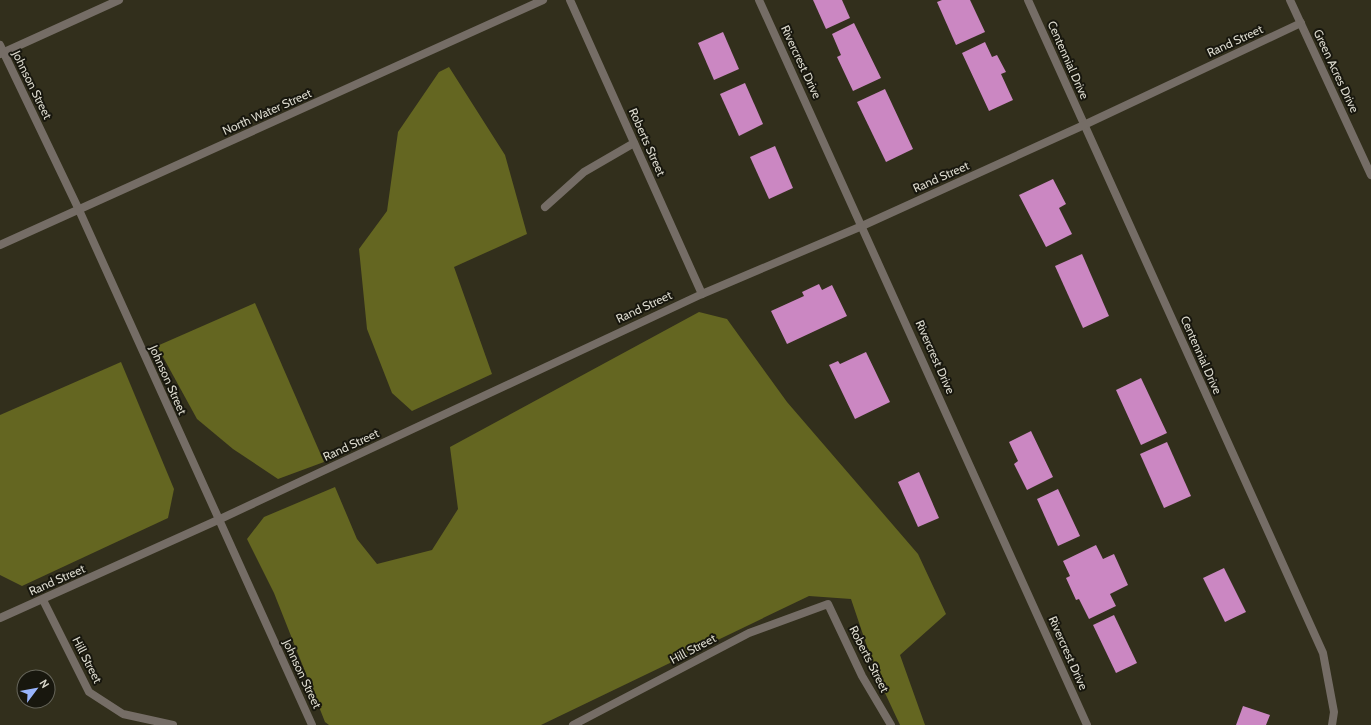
<svg xmlns="http://www.w3.org/2000/svg" width="1371" height="725" font-family="Cabin,sans-serif">
<rect width="100%" height="100%" fill="#322f1c"/>
<!-- forest -->
<g fill="#646621">
<polygon points="449,67 505,155 527,234 454,267 492,374 412,411 392,393 367,329 359,249 387,211 398,132 439,72"/>
<polygon points="255,303 324,462 278,479 233,449 197,419 157,346"/>
<polygon points="699,312 727,319 787,402 918,554 946,614 900,655 925,725 900,725 877,676 851,599 809,596 541,725 329,725 325,722 274,593 247,539 264,517 335,487 357,539 377,564 432,550 458,509 450,447"/>
<polygon points="121,362 174,489 168,518 22,586 0,575 0,415"/>
</g>
<!-- building -->
<g fill="#cb87c2">
<polygon points="813,0 842,0 850,18 826,29"/>
<polygon points="942,0 970,0 985,32 956,45 937,2"/>
<polygon points="854,23 881,78 853,91 837,57 841,55 832,34"/>
<polygon points="723,32 739,69 714,80 698,43"/>
<polygon points="985,42 992,57 997,55 1006,72 1001,74 1013,100 989,111 962,53"/>
<polygon points="745,83 763,124 739,136 720,94"/>
<polygon points="885,89 913,149 886,162 857,102"/>
<polygon points="775,146 793,188 769,199 750,157"/>
<polygon points="1053,179 1066,204 1059,208 1072,234 1046,247 1019,195"/>
<polygon points="1082,254 1109,316 1083,328 1055,266"/>
<polygon points="819,284 822,290 832,285 847,316 787,344 771,311 804,296 802,292"/>
<polygon points="866,352 890,402 855,419 829,365 838,361 840,364"/>
<polygon points="1141,378 1167,433 1141,445 1116,390"/>
<polygon points="1031,431 1053,477 1027,490 1014,464 1018,461 1009,442"/>
<polygon points="1167,442 1191,496 1164,508 1140,454"/>
<polygon points="919,472 939,518 918,527 898,482"/>
<polygon points="1058,489 1080,536 1058,546 1037,499"/>
<polygon points="1096,545 1103,559 1114,554 1128,585 1110,594 1116,606 1089,619 1079,599 1076,600 1066,578 1070,576 1063,561"/>
<polygon points="1224,568 1246,612 1225,622 1203,578"/>
<polygon points="1114,615 1137,663 1116,673 1093,625"/>
<polygon points="1243,706 1270,715 1266,725 1236,725"/>
</g>
<g fill="none" stroke-linecap="round" stroke-linejoin="round">
<!-- service -->
<g stroke="#756d66" stroke-width="8">
<polyline points="0,54 119,0"/>
<polyline points="545,207 584,172 634,143"/>
</g>
<!-- minor -->
<g stroke="#756d66" stroke-width="8">
<polyline points="570,0 702,294"/>
<polyline points="759,0 1087,725"/>
<polyline points="1028,0 1323,653 1334,712 1332,725"/>
<polyline points="1290,0 1371,175"/>
<polyline points="0,45 79,210 312,725"/>
<polyline points="0,245 543,0"/>
<polyline points="43,600 89,692 123,714 173,725"/>
<polyline points="0,618 218,520 702,294 862,226 1084,125 1301,23"/>
<polyline points="573,725 749,633 828,604 862,676 891,725"/>
</g>
</g>
<g text-anchor="middle" stroke-width="4" stroke-linejoin="round" paint-order="stroke">
<!-- street labels -->
<g font-size="12" fill="#dbd9cd" stroke="#18170e">
<text transform="translate(1235 41) rotate(-25)" y="4">Rand Street</text>
<text transform="translate(1068 60) rotate(66)" y="4">Centennial Drive</text>
<text transform="translate(801 62) rotate(65)" y="4">Rivercrest Drive</text>
<text transform="translate(1336 71) rotate(65)" y="4">Green Acres Drive</text>
<text transform="translate(32 85) rotate(64)" y="4">Johnson Street</text>
<text transform="translate(267 112) rotate(-24)" y="4">North Water Street</text>
<text transform="translate(647 142) rotate(66)" y="4">Roberts Street</text>
<text transform="translate(941 177) rotate(-24)" y="4">Rand Street</text>
<text transform="translate(644 307) rotate(-25)" y="4">Rand Street</text>
<text transform="translate(1201 355) rotate(66)" y="4">Centennial Drive</text>
<text transform="translate(935 357) rotate(66)" y="4">Rivercrest Drive</text>
<text transform="translate(168 380) rotate(66)" y="4">Johnson Street</text>
<text transform="translate(351 445) rotate(-25)" y="4">Rand Street</text>
<text transform="translate(57 580) rotate(-24)" y="4">Rand Street</text>
<text transform="translate(693 649) rotate(-28)" y="4">Hill Street</text>
<text transform="translate(1068 653) rotate(66)" y="4">Rivercrest Drive</text>
<text transform="translate(869 659) rotate(63)" y="4">Roberts Street</text>
<text transform="translate(87 660) rotate(63)" y="4">Hill Street</text>
<text transform="translate(302 674) rotate(65)" y="4">Johnson Street</text>
</g>
</g>
<!-- north arrow -->
<g transform="translate(36 689) rotate(58)"><circle r="19" fill="#18170e" stroke="#66655a"/>
<path d="M0-3L7 15L0 10L-7 15Z" fill="#99b5fd"/>
<text y="-6" font-size="11" font-weight="bold" text-anchor="middle" fill="#dbd9cd">N</text>
</g>
</svg>
